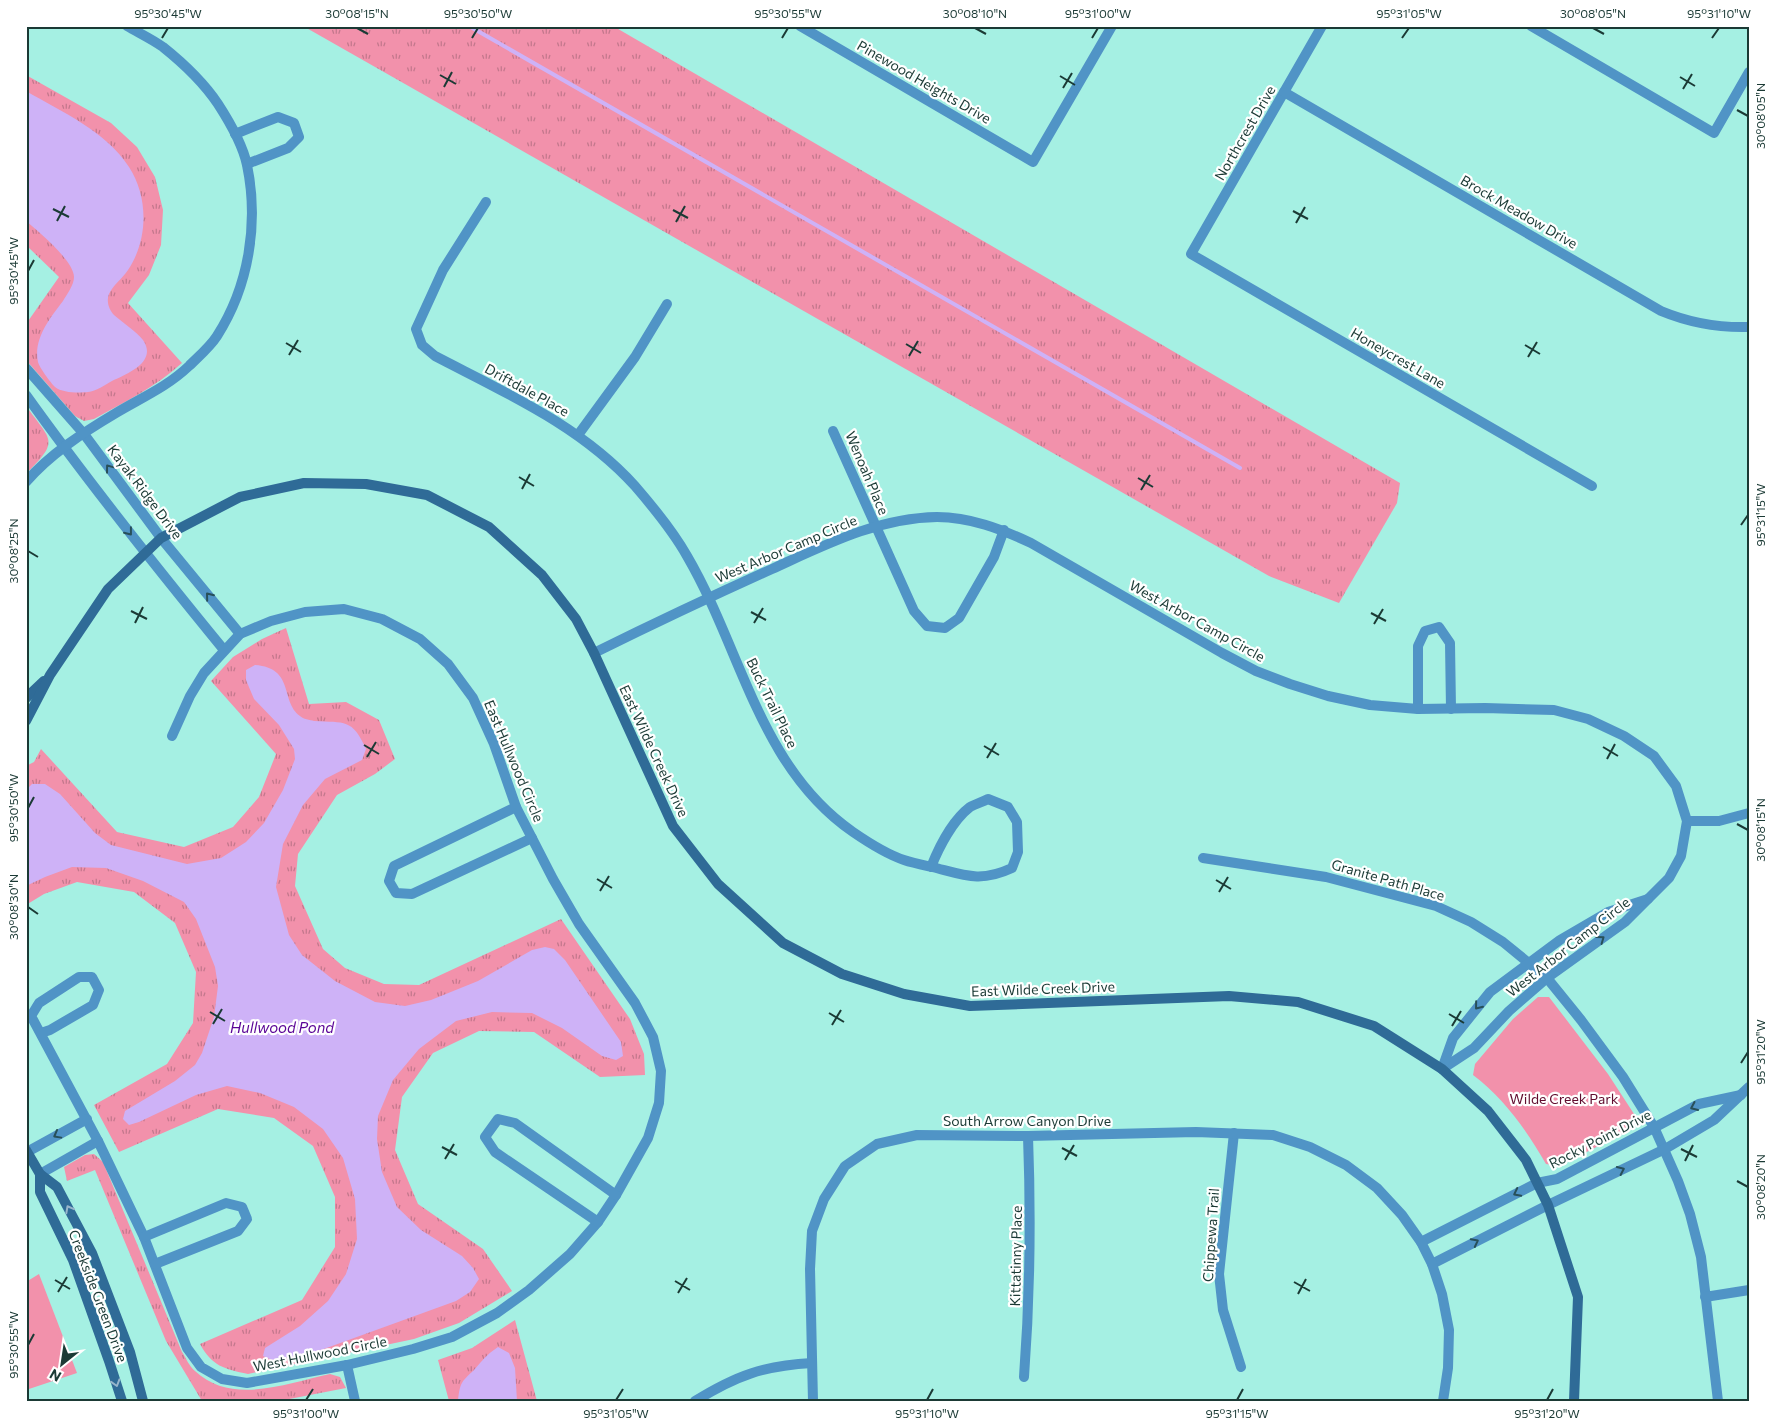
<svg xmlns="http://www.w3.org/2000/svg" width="1775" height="1427" font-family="Commissioner,sans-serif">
<defs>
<pattern id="grass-tufts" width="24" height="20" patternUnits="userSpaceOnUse" patternTransform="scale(1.25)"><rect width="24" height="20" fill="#f291ab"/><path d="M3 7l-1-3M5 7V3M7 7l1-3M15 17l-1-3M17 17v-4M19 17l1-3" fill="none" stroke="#c3778c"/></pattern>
</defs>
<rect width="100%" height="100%" fill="#a5f0e3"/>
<!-- grass -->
<g fill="url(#grass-tufts)">
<polygon points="303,26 613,26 1400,483 1397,503 1339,603 1269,576"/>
<path d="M26,75L111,123L137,147L155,177L163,210L161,245L149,275L128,303L182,363C156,387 124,402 94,419L84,421L75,416L26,360V324L59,277L26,245Z"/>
<path d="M26,406C52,442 60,440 26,474Z"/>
<path d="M286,628L309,704L346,702L379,720L395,759L375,774L337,795L298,854L295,886L323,949L345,968L384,984L419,985L561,919L630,1019L644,1054L645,1075L600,1077L534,1032L479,1031L433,1053L402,1097L395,1150L418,1204L483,1249L512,1291L459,1323L414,1339L248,1374C224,1369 212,1366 200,1344L302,1300L335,1247V1197L313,1146L274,1118L218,1109L119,1152L94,1105L167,1064L193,1023L196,972L175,923L134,892L77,882L44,894L26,905V766L34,762L41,749L117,832L184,847L233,827L259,797L276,754L211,681L233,657L262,639Z"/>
<path d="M94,1154L103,1162L182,1352C186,1358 189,1366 195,1371C232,1406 287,1383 330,1374L340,1377L346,1388L279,1401H202L166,1341L95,1170L67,1181L64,1167L85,1155Z"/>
<polygon points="515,1320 537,1401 449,1401 438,1360 472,1348"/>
</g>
<!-- green -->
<g fill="#f291ab">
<path d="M1538,997H1549L1608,1074L1636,1117L1630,1130L1559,1166L1546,1164C1527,1131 1504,1098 1473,1075L1475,1064L1513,1019Z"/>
<polygon points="39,1274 77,1373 26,1390 26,1282"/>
</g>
<!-- water -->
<g fill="#ceb2f7">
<path d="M26,91C62,112 106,131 129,167C149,198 148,240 128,270C122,279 113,285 109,294C106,301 109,310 114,315C122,322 137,332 143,340C158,362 127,374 112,381C105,385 96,391 88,392C79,393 62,393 55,387C51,383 39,367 38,362C33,339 50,318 63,301C67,294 74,285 74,277C74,261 38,231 26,221Z"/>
<path d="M255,665C295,668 280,701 300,716C303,719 310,720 314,721C345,723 352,718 366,749L362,760L325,779L303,805L283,844L276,887L289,935L302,955L335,981L375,1002L405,1006L431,1000L478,981L532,950L545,947L554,949L565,960L621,1042L623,1056L616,1060L602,1056L562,1028L532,1013L492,1012L456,1021L419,1049L393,1080L378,1116L377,1139L382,1172L397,1207L421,1230L462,1256L473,1268L479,1279L470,1292L456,1301L310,1354L272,1360L263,1356L265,1348L300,1326L328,1301L346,1274L357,1239L355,1199L343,1158L323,1129L294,1107L260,1093L227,1086L196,1095L139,1122L129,1125L123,1119L125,1111L175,1081L195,1065L202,1053L214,1017L218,986L215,967L196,919L184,902L143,881L106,868L72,867L45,877L26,886V790L32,784H45L60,794L95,833L111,845L187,864L221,858L246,842L264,823L283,790L295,759L294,749L279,725L254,699L246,680V670Z"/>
<path d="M498,1347L509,1353L515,1368L517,1401H458C460,1383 461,1382 474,1370C483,1360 486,1355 498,1347Z"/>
</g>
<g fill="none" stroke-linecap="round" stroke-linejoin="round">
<!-- stream -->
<polyline stroke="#ceb2f7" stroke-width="4" points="469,26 1240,468"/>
<!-- street -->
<g stroke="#5094c6" stroke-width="10">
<polyline points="800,26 1033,162 1112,26"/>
<polyline points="1322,26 1191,254 1592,486"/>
<polyline points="1531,26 1714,133 1749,72"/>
<path d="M1284,92L1661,311C1690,323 1717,328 1749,327"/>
<polyline points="235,134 278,117 294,123 299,137 288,148 247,164"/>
<path d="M486,202L443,270L416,329L422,345L435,356C506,393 581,426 635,486C654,508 673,531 687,556C742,650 759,767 853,832C869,843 886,854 904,860C913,863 923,865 932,867C964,875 980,883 1012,868L1018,852L1017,822L1008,807L988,799C982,802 975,804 970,807C953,820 939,847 931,867"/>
<polyline points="26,368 84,434 161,538 240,634"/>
<path d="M26,395C89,483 156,567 224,650"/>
<polyline points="833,431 914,611 927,626 945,628 959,618 994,557 1004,530"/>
<polyline points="578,435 635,357 667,304"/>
<path d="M26,482C50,454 84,432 116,413C141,398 167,387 189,366C198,357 210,347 217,336C249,286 259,223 247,165C243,146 229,121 218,104C204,83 183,63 163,47C152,39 139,33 127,26"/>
<path d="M594,653C653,624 712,596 772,569C825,545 877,518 937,517C970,517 1001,529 1031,543L1222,653L1256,671L1290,684L1328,696L1370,705L1418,709L1485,708L1554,710L1588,719L1624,736L1654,756L1676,786L1687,821L1681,856L1669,878L1625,922L1547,978L1509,1011L1474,1048L1442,1069"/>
<polyline points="1418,709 1418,646 1425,631 1439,627 1450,643 1451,709"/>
<polyline points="516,807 394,866 389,881 396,893 412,894 532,838"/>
<polyline points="1687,821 1719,821 1749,813"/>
<polyline points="1203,858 1326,877 1436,906 1471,922 1503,942 1547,978 1581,1020 1623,1077 1654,1127 1678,1181 1690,1214 1701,1257 1718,1401"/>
<polyline points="41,1033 50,1030 93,1005 99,990 92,977 79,977 39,1003 31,1016 98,1141 144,1237 187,1348 201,1367 222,1379 247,1383 347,1365 413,1349 452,1337 497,1313 529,1290 570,1254 598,1222 616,1195 648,1138 659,1103 661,1071 653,1037 635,1003 579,924 553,879 516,807 494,744 473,698 448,664 420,639 382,619 344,609 305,612 271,621 240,634 204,673 190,696 172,736"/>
<polyline points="1442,1069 1453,1038 1490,992 1560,940 1608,912 1648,899"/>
<polyline points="1234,1133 1219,1274 1223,1310 1241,1367"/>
<polyline points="27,1152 87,1119"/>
<polyline points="40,1174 98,1141"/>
<polyline points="598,1222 495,1152 485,1137 498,1119 515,1123 616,1195"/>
<polyline points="144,1237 226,1203 242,1207 247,1219 238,1231 155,1264"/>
<polyline points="1421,1242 1537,1183 1557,1179 1699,1104 1741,1095"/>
<polyline points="1432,1264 1548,1205 1665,1149 1714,1120 1749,1087"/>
<polyline points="1705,1297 1749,1290"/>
<polyline points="347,1365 355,1401"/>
<path d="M1024,1377C1030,1297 1031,1216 1028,1136"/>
<path d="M695,1401C737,1375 763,1366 812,1363"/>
<polyline points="813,1401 810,1269 812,1231 824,1199 845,1166 877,1144 917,1135 1028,1136 1196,1132 1273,1135 1310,1147 1346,1165 1377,1188 1402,1215 1421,1242 1432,1264 1442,1294 1449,1330 1448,1368 1443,1401"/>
</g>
<!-- secondary -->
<g stroke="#2f6b97" stroke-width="10">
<polyline points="26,698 44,681"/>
<polyline points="26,721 50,675 108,589 161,538 240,497 304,483 366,484 427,495 489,527 542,575 576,619 594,653 673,826 718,884 783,943 842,974 904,994 970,1006 1229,996 1298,1002 1374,1026 1442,1069 1488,1111 1526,1160 1548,1205 1578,1297 1574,1401"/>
<polyline points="26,1150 40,1174 57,1187 92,1253 130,1352 143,1401"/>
<polyline points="40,1174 40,1192 73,1260 109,1361 122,1401"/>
</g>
</g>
<!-- one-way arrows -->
<defs><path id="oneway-chevron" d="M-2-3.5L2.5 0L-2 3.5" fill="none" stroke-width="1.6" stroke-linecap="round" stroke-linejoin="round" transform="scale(1.25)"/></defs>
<g stroke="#285059">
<use href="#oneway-chevron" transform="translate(109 468) rotate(-127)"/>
<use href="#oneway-chevron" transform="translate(129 532) rotate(52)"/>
<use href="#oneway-chevron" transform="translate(209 596) rotate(-129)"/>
<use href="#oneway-chevron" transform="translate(1601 939) rotate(-36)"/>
<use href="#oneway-chevron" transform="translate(1478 1006) rotate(129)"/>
<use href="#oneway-chevron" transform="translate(1694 1107) rotate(156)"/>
<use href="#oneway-chevron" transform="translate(57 1135) rotate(151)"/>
<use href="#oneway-chevron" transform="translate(1621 1170) rotate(-25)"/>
<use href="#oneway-chevron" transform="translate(1517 1193) rotate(153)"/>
<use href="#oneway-chevron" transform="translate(1475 1242) rotate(-27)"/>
</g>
<g stroke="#97b5cb">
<use href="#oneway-chevron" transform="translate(69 1209) rotate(-118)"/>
<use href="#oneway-chevron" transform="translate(116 1383) rotate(73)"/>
</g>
<!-- ticks -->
<path fill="none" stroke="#1b3a35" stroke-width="2" d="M357,28L368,34M975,28L986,34M1593,28L1604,34M162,38L168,28M472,38L478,28M782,38L788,28M1092,38L1098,28M1402,38L1409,28M1712,38L1719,28M440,75L456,84M1060,76L1075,85M1680,77L1695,86M444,87L452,72M1063,88L1072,73M1683,89L1692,74M1737,110L1748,116M53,209L69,217M673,210L688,218M1293,211L1308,219M57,221L65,206M676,222L685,206M1296,223L1305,207M28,271L34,260M286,343L301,352M906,344L921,353M1525,345L1540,354M289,355L298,340M909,356L918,341M1528,357L1537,342M519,477L534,486M1138,478L1153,487M522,489L530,474M1141,490L1150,475M1741,525L1748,515M28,551L38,557M131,611L147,619M751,612L766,620M1371,613L1386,621M135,623L143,607M754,623L763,608M1374,624L1383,609M364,745L379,754M984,746L999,755M1603,747L1618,756M367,757L376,742M987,758L996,743M1607,759L1615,744M28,808L34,797M1737,824L1748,830M597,879L612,888M1216,880L1231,889M600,891L609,876M1219,892L1228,877M28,907L38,914M210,1012L225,1021M829,1013L844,1022M1449,1014L1464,1023M213,1024L222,1009M832,1025L841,1010M1452,1026L1461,1011M1741,1063L1748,1052M442,1147L457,1155M1062,1148L1077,1156M1681,1149L1697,1157M445,1159L454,1144M1065,1160L1074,1145M1685,1161L1693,1145M1737,1181L1748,1187M55,1280L70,1289M675,1281L690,1290M1294,1282L1310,1291M58,1292L67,1277M678,1293L687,1278M1298,1294L1306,1279M28,1345L34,1334M306,1400L313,1389M616,1400L623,1389M927,1400L933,1389M1237,1400L1243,1389M1547,1400L1553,1389"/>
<g text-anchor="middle" stroke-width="4.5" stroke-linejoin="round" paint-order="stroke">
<!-- street labels -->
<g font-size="14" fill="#1b3a35" stroke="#fff">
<text transform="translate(924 82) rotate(30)" y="5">Pinewood Heights Drive</text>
<text transform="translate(1245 133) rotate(-60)" y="5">Northcrest Drive</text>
<text transform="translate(1519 212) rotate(30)" y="5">Brock Meadow Drive</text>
<text transform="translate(1398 358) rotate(30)" y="5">Honeycrest Lane</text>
<text transform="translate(527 390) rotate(29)" y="5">Driftdale Place</text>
<text transform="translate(867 473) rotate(67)" y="5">Wenoah Place</text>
<text transform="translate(145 492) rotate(53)" y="5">Kayak Ridge Drive</text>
<text transform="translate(786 549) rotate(-23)" y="5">West Arbor Camp Circle</text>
<text transform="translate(1197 621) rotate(29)" y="5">West Arbor Camp Circle</text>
<text transform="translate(772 703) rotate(64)" y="5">Buck Trail Place</text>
<text transform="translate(654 751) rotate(65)" y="5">East Wilde Creek Drive</text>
<text transform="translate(514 761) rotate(67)" y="5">East Hullwood Circle</text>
<text transform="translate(1388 880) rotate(16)" y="5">Granite Path Place</text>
<text transform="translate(1568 947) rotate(-38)" y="5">West Arbor Camp Circle</text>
<text transform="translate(1043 989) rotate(-2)" y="5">East Wilde Creek Drive</text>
<text x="1027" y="1126">South Arrow Canyon Drive</text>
<text transform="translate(1600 1139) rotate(-27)" y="5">Rocky Point Drive</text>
<text transform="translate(1211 1235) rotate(-86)" y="5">Chippewa Trail</text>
<text transform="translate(1016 1256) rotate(-89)" y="5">Kittatinny Place</text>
<text transform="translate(98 1296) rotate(69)" y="5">Creekside Green Drive</text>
<text transform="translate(320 1354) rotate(-11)" y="5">West Hullwood Circle</text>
</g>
<!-- park labels -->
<g font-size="14" fill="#610d2f" stroke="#fff">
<text x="1564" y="1104">Wilde Creek Park</text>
</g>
<!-- water labels -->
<g font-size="15" font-style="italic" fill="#5a0496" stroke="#fff">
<text x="282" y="1033">Hullwood Pond</text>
</g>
</g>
<!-- border -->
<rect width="1775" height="1427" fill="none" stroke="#ffffff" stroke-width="55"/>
<!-- north arrow -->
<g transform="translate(62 1364) rotate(210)" stroke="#ffffff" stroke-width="4" paint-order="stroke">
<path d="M0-4L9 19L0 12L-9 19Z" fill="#1b3a35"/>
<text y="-8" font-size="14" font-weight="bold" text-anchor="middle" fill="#1b3a35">N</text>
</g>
<rect x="28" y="28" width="1720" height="1372" fill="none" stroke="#1b3a35" stroke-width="2"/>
<g font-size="12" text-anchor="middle" fill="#1b3a35">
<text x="168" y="18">95°30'45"W</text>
<text x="357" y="18">30°08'15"N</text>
<text x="478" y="18">95°30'50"W</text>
<text x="788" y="18">95°30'55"W</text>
<text x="975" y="18">30°08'10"N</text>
<text x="1098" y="18">95°31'00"W</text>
<text x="1409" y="18">95°31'05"W</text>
<text x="1593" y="18">30°08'05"N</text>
<text x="1719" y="18">95°31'10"W</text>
<text transform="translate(1761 116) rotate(-90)" y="4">30°08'05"N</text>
<text transform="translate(14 271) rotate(-90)" y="4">95°30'45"W</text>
<text transform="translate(1761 515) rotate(-90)" y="4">95°31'15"W</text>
<text transform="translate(14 551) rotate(-90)" y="4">30°08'25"N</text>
<text transform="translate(14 808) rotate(-90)" y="4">95°30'50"W</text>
<text transform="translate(1761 830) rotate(-90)" y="4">30°08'15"N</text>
<text transform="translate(14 907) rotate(-90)" y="4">30°08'30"N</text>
<text transform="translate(1761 1052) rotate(-90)" y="4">95°31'20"W</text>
<text transform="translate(1761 1187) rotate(-90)" y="4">30°08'20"N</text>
<text transform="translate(14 1345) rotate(-90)" y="4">95°30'55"W</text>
<text x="306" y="1418">95°31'00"W</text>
<text x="616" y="1418">95°31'05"W</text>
<text x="927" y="1418">95°31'10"W</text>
<text x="1237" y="1418">95°31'15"W</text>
<text x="1547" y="1418">95°31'20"W</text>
</g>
</svg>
